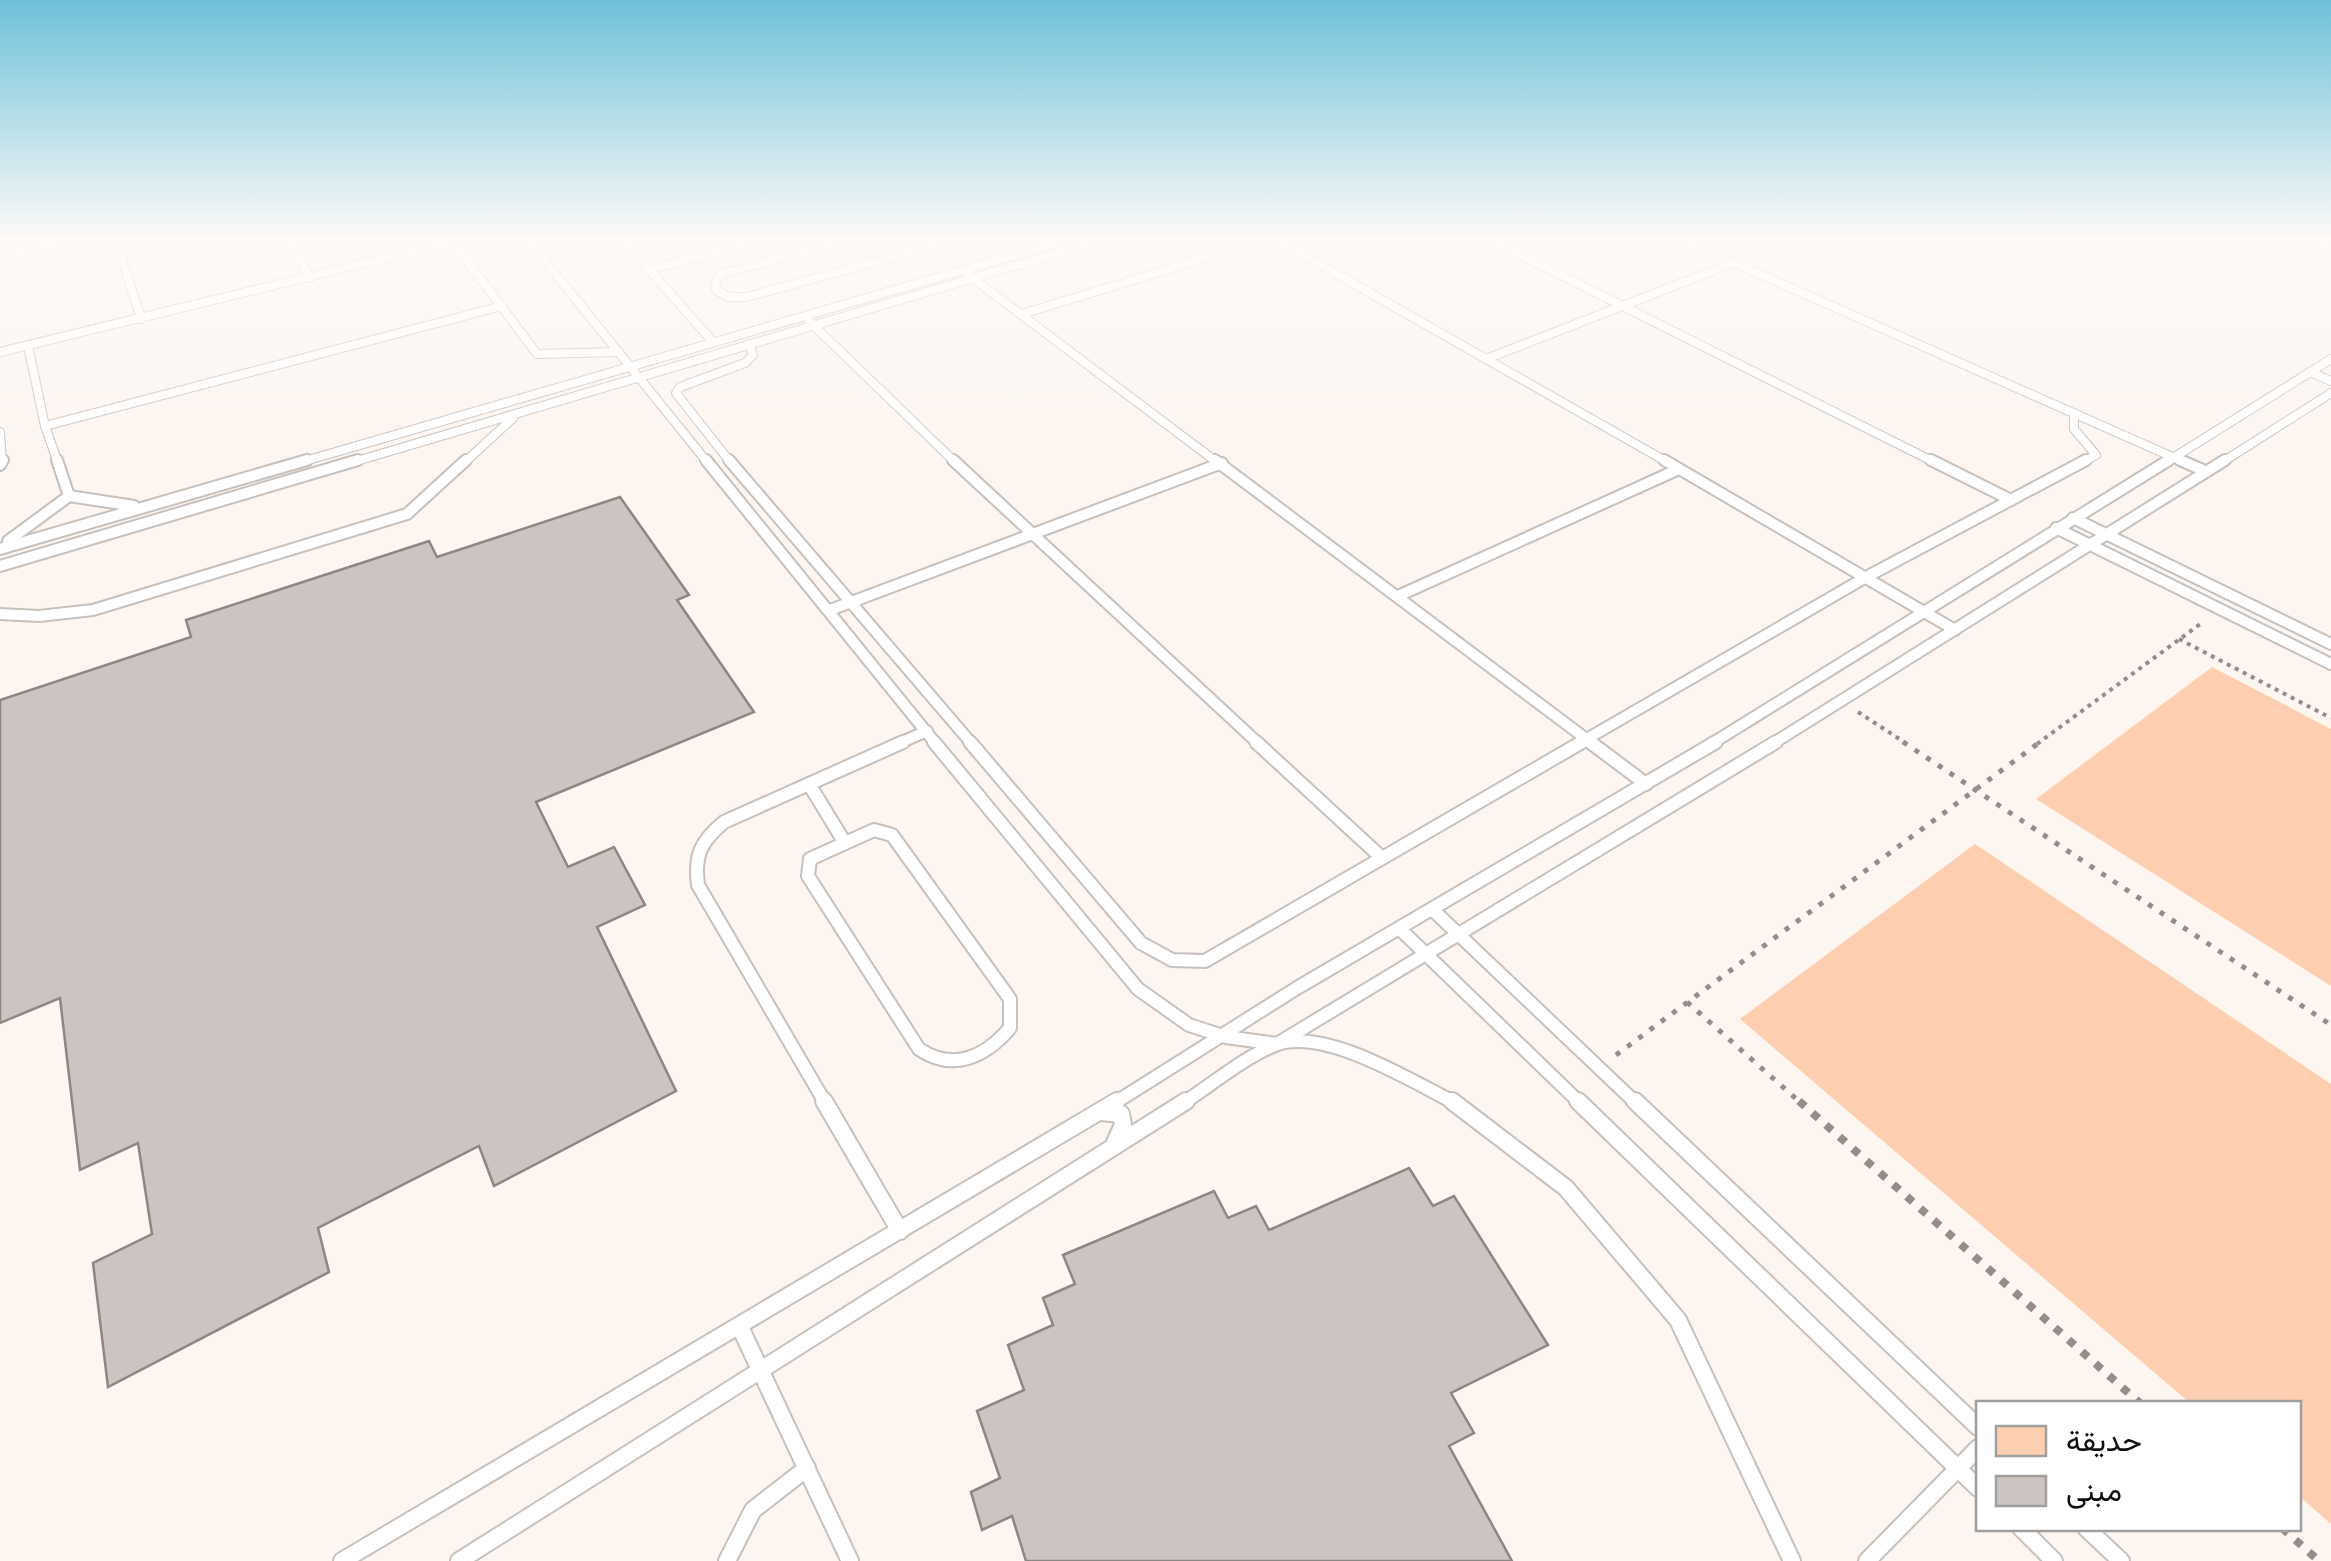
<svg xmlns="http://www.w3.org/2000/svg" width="2331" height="1561" font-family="Helvetica,Vazirmatn,sans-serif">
<rect width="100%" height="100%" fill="#fcf5f0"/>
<!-- green -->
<g fill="#fdcfb0">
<polygon points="2212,667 2331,729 2331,986 2036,799"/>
<polygon points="1975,844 2331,1084 2331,1524 2299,1496 2298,1404 2190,1403 1740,1019"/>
</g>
<!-- building -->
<g fill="#cbc4c0" stroke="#8d8783" stroke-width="2.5">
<polygon points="620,497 689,595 677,600 754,712 536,802 568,867 614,847 645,905 597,927 676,1091 494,1186 479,1146 318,1228 329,1272 108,1387 93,1263 152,1234 138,1143 80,1170 60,998 0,1023 0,700 191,637 186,620 429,541 437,557"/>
<polygon points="1409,1168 1433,1206 1454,1196 1548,1345 1451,1393 1474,1433 1449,1446 1512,1561 1026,1561 1012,1516 982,1530 971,1492 1000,1478 977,1411 1024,1390 1008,1345 1053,1325 1043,1298 1075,1284 1063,1255 1214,1191 1228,1218 1256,1206 1269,1230"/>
</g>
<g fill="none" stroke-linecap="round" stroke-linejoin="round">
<defs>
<g id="lane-far3">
<polyline points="116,240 141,319"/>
<polyline points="289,240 310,278"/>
<polyline points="528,240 708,463"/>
<polyline points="623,240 713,342"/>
<polyline points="846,240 722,274 715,283 716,290 729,297 747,297 954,240"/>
<polyline points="1277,240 1669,463"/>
<polyline points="1491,240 1936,463"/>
<polyline points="1683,240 2186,463"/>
<polyline points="2311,240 2331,247"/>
<polyline points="453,242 537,354 619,352"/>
<polyline points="0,256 73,240"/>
<polyline points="649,270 761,240"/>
<polyline points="970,276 1218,463"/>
<polyline points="1022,314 1264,240"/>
<polyline points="809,321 956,463"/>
<polyline points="28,346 45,426 58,463"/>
<polyline points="0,352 459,240"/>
<polyline points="1486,359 1733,263"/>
<polyline points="2310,372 2331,381"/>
<polyline points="2074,414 2074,429 2096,455 2082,463"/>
<polyline points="45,426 502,306"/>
<polyline points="0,432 2,463"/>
<polyline points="298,463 1067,240"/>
<polyline points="350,463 1102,240"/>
<polyline points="464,463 513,418"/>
<polyline points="731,463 676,393 680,387 745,363 753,355 749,344"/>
<polyline points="2165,463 2331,359"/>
<polyline points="2221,463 2331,393"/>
</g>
<g id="lane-far2">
<polyline points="57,460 69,496"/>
<polyline points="706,460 936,744"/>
<polyline points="729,460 972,744"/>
<polyline points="953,460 1259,744"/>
<polyline points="1215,460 1593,744"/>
<polyline points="1664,460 1955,630"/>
<polyline points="1931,460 2011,500"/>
<polyline points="2180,460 2205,471"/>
<polyline points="0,465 3,460"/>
<polyline points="69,496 134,506"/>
<polyline points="2073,518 2331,644"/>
<polyline points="2056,528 2331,664"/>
<polyline points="8,541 69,496"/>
<polyline points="0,549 307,460"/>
<polyline points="0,566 358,460"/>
<polyline points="1398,596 1679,469"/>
<polyline points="830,610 1222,463"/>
<polyline points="0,614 39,616 93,610 407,514 466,460"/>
<polyline points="897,744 927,731"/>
<polyline points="1578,744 1868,576 2086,460"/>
<polyline points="1711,744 2169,460"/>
<polyline points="1772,744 2225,460"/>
</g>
<g id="lane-far1">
<polyline points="934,742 1138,989 1189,1025 1226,1037 1277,1044 1776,742"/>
<polyline points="970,742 1141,943 1172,960 1205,961 1582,742"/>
<polyline points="1256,742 1382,858"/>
<polyline points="1590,742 1646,784"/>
<polyline points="809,784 845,843"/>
<path d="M874,830L892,835L1010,999V1028C985,1057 953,1072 919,1049L808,876L810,859Z"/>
<polyline points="1434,911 1637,1104"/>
<polyline points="1401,930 1581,1104"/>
<path d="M826,1104L698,885C694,855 701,841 724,822L903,742"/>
<polyline points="1113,1104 1297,988 1716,742"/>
<path d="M1182,1104C1211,1085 1243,1058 1275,1045C1324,1026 1413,1082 1457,1104"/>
</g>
<g id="lane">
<polyline points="824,1101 900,1231"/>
<polyline points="1452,1101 1566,1188 1678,1320 1792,1561"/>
<polyline points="1578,1101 1978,1488"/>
<polyline points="1635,1101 1978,1427"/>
<polyline points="1101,1112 1121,1114 1123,1125 1113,1147"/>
<polyline points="740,1327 850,1561"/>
<polyline points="2021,1528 2054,1561"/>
<polyline points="2086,1528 2121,1561"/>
<polyline points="342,1561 1117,1101"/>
<polyline points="459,1561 1186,1101"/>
<polyline points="727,1561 753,1510 807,1468"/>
<polyline points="1867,1561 1978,1448"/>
</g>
</defs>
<!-- lane-far3 casing -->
<use href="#lane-far3" stroke="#c7c1bd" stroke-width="10"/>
<!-- lane-far2 casing -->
<use href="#lane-far2" stroke="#c7c1bd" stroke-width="14"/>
<!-- lane-far1 casing -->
<use href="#lane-far1" stroke="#c7c1bd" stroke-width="16"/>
<!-- lane casing -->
<use href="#lane" stroke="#c7c1bd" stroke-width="20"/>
<!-- path-far2 -->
<g stroke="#938e8b" stroke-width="4" stroke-dasharray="4 5" stroke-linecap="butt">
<polyline points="2179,639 2331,718"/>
<polyline points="1858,712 1907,744"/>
<polyline points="2037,744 2203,622"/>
</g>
<!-- path-far1 -->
<g stroke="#938e8b" stroke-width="5" stroke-dasharray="5 9" stroke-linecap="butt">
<polyline points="1903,742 2331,1025"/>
<polyline points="1687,1002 1802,1104"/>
<polyline points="1616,1055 2040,742"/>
</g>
<!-- path -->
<g stroke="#938e8b" stroke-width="8" stroke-dasharray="8 10" stroke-linecap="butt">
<polyline points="1799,1101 2141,1404"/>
<polyline points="2282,1528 2319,1561"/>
</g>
<!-- lane-far3 -->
<use href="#lane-far3" stroke="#fff" stroke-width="8"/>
<!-- lane-far2 -->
<use href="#lane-far2" stroke="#fff" stroke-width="10"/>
<!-- lane-far1 -->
<use href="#lane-far1" stroke="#fff" stroke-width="12"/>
<!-- lane -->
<use href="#lane" stroke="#fff" stroke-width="16"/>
</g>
<!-- sky -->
<linearGradient id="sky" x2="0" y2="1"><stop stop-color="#6ec1d9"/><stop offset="0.52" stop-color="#fefaf8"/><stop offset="1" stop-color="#fefaf8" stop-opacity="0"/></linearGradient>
<rect width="2331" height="459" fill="url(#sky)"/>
<!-- legend -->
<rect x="1976" y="1401" width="325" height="130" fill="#ffffff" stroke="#a09f9e" stroke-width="2.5"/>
<rect x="1996" y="1426" width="50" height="30" fill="#fdcfb0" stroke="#a09f9e" stroke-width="2.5"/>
<text x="2066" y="1451" font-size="30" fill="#110e0d">حديقة</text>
<rect x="1996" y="1476" width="50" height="30" fill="#cbc4c0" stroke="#a09f9e" stroke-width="2.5"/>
<text x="2066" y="1501" font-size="30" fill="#110e0d">مبنى</text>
</svg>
